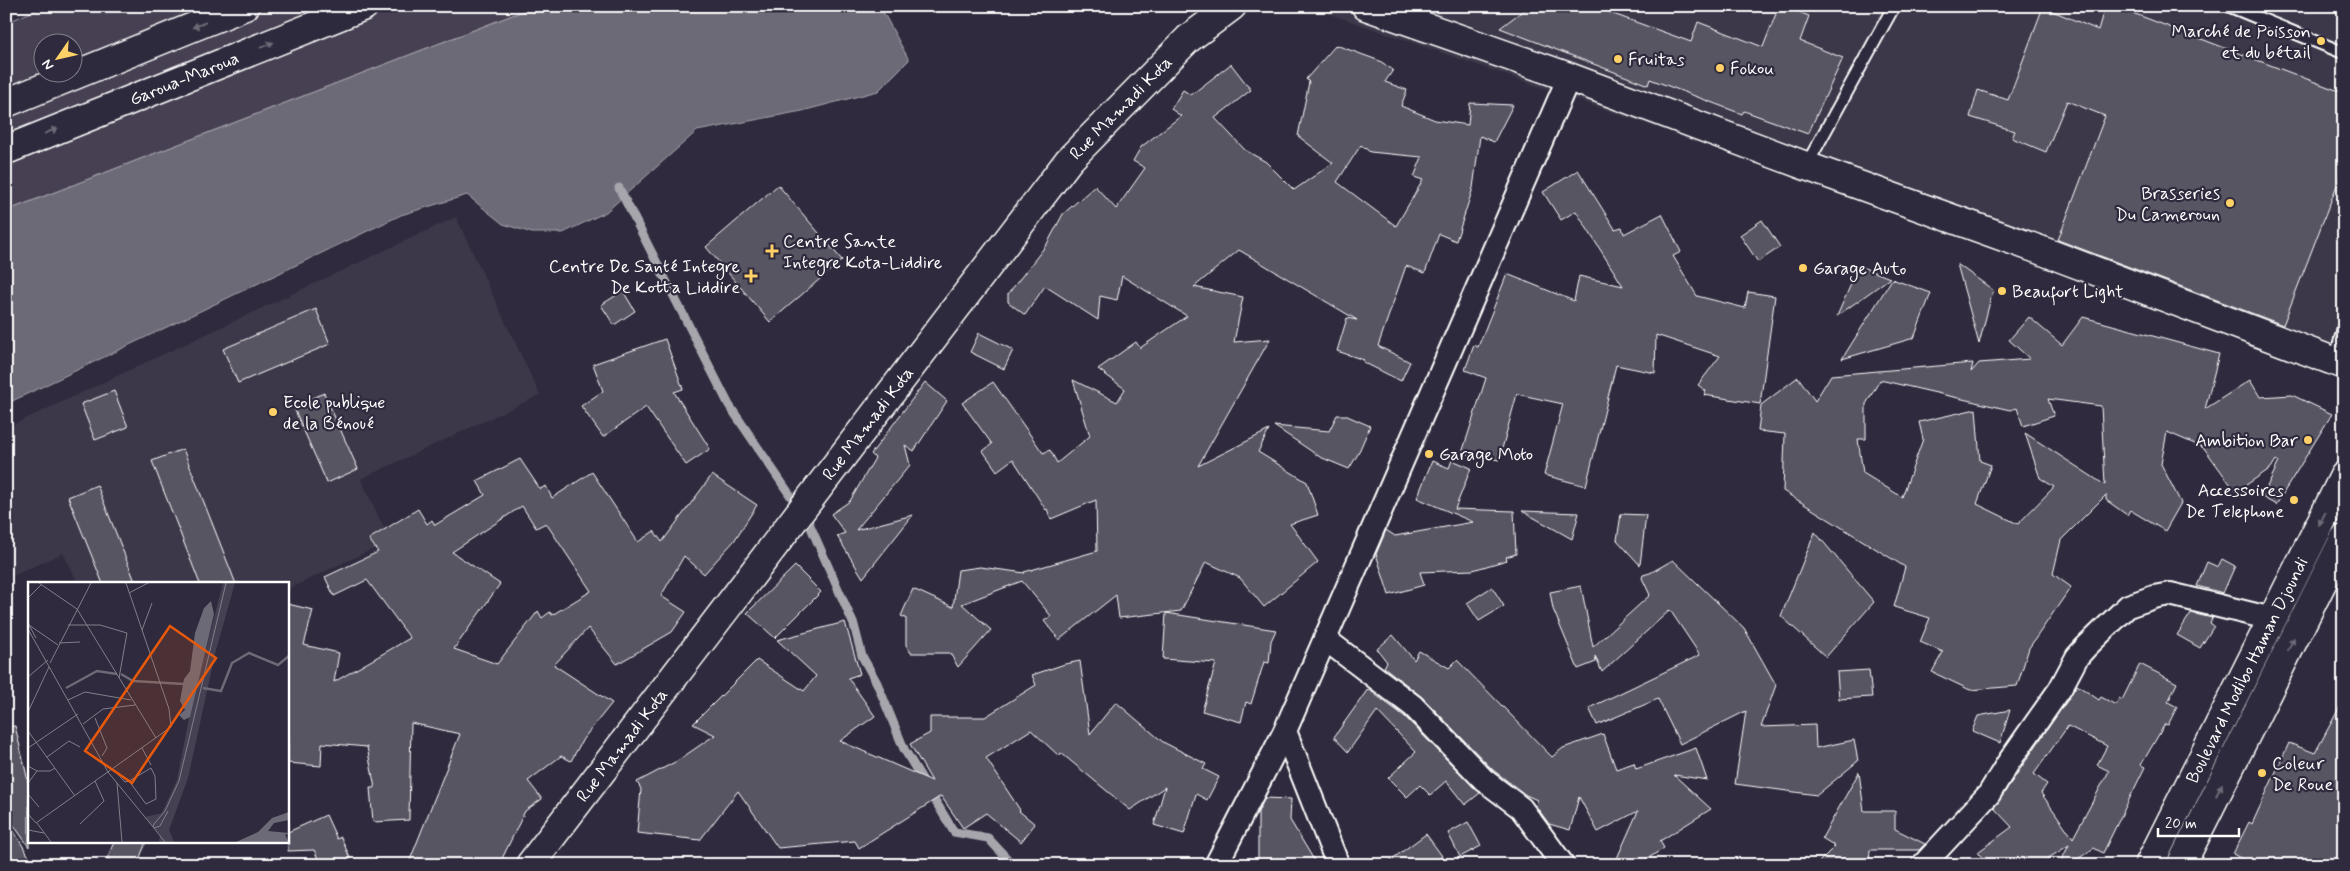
<svg xmlns="http://www.w3.org/2000/svg" width="2350" height="871" font-family="Mynerve,sans-serif">
<rect width="100%" height="100%" fill="#2f2a3d"/>
<filter id="ink" filterUnits="userSpaceOnUse"><feTurbulence type="fractalNoise" baseFrequency=".02" numOctaves="2"/><feDisplacementMap in="SourceGraphic" scale="10" xChannelSelector="R" yChannelSelector="G"/><feConvolveMatrix kernelMatrix="1 2 1 2 8 2 1 2 1" color-interpolation-filters="sRGB"/></filter>
<g filter="url(#ink)">
<!-- built -->
<g fill="#3c3749">
<polygon points="1307,6 2344,6 2344,375 2037,260"/>
<polygon points="456,217 540,395 361,479 390,541 288,589 288,584 78,583 63,553 6,579 6,428"/>
</g>
<!-- green -->
<path fill="#464152" stroke="#a2a0a8" fill-rule="evenodd" d="M45,6H536L6,211V23ZM42,42H72V72H42Z"/>
<!-- water -->
<polygon fill="#6d6a77" stroke="#a7a6ad" points="536,6 883,6 881,8 909,60 878,91 802,111 697,131 606,212 563,233 532,233 503,224 467,195 401,215 6,404 6,211"/>
<g fill="none" stroke-linecap="round" stroke-linejoin="round">
<!-- stream -->
<polyline stroke="#a7a6ad" stroke-width="9" points="619,188 729,405 809,523 854,625 862,656 877,683 904,749 954,832 988,838 1013,865"/>
</g>
<!-- building -->
<g fill="#595564" stroke="#fff" fill-rule="evenodd">
<polygon points="1529,6 1591,6 1691,42 1698,22 1763,47 1779,6 1783,6 1809,16 1800,41 1843,58 1808,134 1744,111 1742,114 1650,79 1648,85 1500,28"/>
<polygon points="2105,6 2114,6 2344,93 2344,167 2283,325 2058,240 2105,116 2067,101 2046,152 2012,138 2015,131 1970,117 1978,90 2008,100 2043,7 2098,30"/>
<path d="M1336,45L1380,61L1393,70L1385,82L1407,90L1401,106L1435,120L1468,125L1470,103L1513,105L1494,142L1480,136L1473,188L1456,241L1439,234L1425,273L1406,266L1378,346L1410,362L1401,381L1363,362L1364,360L1337,351L1347,318L1357,320L1239,250L1194,287L1243,297L1234,342L1270,339L1198,466L1269,430L1258,452L1307,482L1318,515L1290,524L1318,562L1264,607L1240,578L1206,562L1181,611L1119,618L1116,595L1059,640L1044,621L1051,616L1022,581L962,604L991,630L958,667L950,653H911L906,645V618L901,616L913,589L953,607L958,570L980,567L1025,573L1024,572L1097,551L1096,500L1051,519L1047,509L1046,510L1013,459L997,471L983,451L992,444L962,403L993,382L1043,453L1050,450L1057,463L1090,436L1073,380L1117,402L1125,389L1098,369L1136,342L1140,348L1187,316L1122,276L1117,300L1100,296L1098,320L1045,286L1025,315L1008,302V294L1047,244L1063,214L1095,186L1116,209L1145,168L1133,161L1141,147L1181,116L1171,109L1183,90L1191,95L1231,64L1251,90L1215,118L1245,150L1266,162L1294,190L1333,163L1298,136L1309,82L1306,79ZM1361,145L1370,152L1422,157L1414,177L1423,180L1396,226L1337,182Z"/>
<polygon points="1578,170 1615,229 1622,227 1624,234 1662,214 1681,252 1673,256 1697,296 1745,308 1748,292 1775,296 1760,404 1704,395 1706,391 1698,385 1720,356 1656,335 1655,373 1616,365 1586,486 1544,475 1563,404 1517,394 1499,460 1462,453 1486,378 1465,370 1474,345 1478,347 1507,274 1574,301 1579,276 1623,286 1576,211 1561,220 1543,192"/>
<polygon points="778,185 842,260 770,322 706,247"/>
<polygon points="1762,220 1780,247 1758,262 1740,235"/>
<polygon points="1957,264 1993,290 1979,344 1965,293"/>
<polygon points="1859,266 1890,278 1837,316"/>
<polygon points="1892,279 1931,293 1914,338 1842,359"/>
<polygon points="623,291 635,311 614,325 601,305"/>
<polygon points="316,309 330,344 238,383 223,349"/>
<path d="M2029,317L2062,345L2083,317L2219,354L2205,409L2250,380L2260,397L2292,395L2332,414L2276,505L2262,497L2279,462L2276,460L2271,468L2236,492L2204,448L2167,432L2161,464L2181,503L2165,531L2130,510L2127,515L2106,500V495L2061,540L2053,574L2071,587L2029,648L2017,686L1970,690L1932,672L1943,652L1920,642L1930,618L1894,607L1905,567L1783,491L1785,434L1758,431L1761,405L1798,377L1815,401L1831,375L1973,363L1971,372L1979,363L2030,359L2009,340ZM1880,380L2010,410L2017,408L2023,426L2054,416L2048,399L2101,406L2105,485L2025,433L2040,478L2054,487L2018,524L1977,504L1991,465L1980,461L1976,409L1919,422L1923,439L1902,497L1863,473L1858,439H1866V404Z"/>
<polygon points="979,333 1013,350 1004,369 970,352"/>
<polygon points="665,339 683,389 674,392 710,449 686,465 646,407 603,437 581,406 603,391 593,364"/>
<polygon points="925,382 947,401 914,451 905,445 910,465 856,530 913,515 863,578 837,536 845,533 831,514 850,501 875,458 871,454"/>
<polygon points="114,391 128,427 95,440 81,404"/>
<polygon points="324,393 358,469 327,483 293,406"/>
<polygon points="1337,415 1345,415 1370,426 1358,454 1349,469 1320,457 1274,426 1329,431"/>
<polygon points="183,449 236,584 200,584 152,461"/>
<path d="M520,459L540,489L546,486L552,498L592,472L638,542L654,531L662,542L712,475L757,505L734,541L704,574L684,556L661,596L686,612L672,632L617,664L588,628L554,665L612,703L583,739L571,761L561,756L528,781L542,799L525,811L499,865H408L460,734L411,723L409,820L373,822L370,788H375L367,747L322,743L321,766L288,763V604L313,610L304,645L339,653L334,682L410,638L367,580L334,596L325,577L378,552L369,539L418,509L427,524L432,520L435,525L485,495L477,481ZM522,506L536,528L546,523L591,591L552,615L550,612L542,618L538,611L497,664L454,649L500,584L452,552Z"/>
<polygon points="1452,460 1471,468 1455,509 1514,511 1516,554 1506,557 1507,560 1473,570 1420,572 1424,585 1389,595 1376,554 1386,530 1395,536 1473,522 1417,498 1432,461 1449,468"/>
<polygon points="97,485 136,584 103,584 68,497"/>
<polygon points="1522,511 1579,513 1572,539"/>
<polygon points="1621,514 1646,515 1640,565 1617,540"/>
<polygon points="1815,532 1874,602 1826,657 1781,616"/>
<polygon points="2222,559 2235,566 2223,593 2197,586 2207,562 2218,567"/>
<polygon points="1673,560 1744,628 1776,685 1761,727 1815,725 1816,748 1854,740 1858,761 1817,795 1735,784 1746,711 1680,744 1658,699 1597,725 1589,708 1700,655 1670,610 1602,672 1595,656 1596,662 1578,669 1553,609 1550,592 1581,586 1593,647 1650,595 1642,578 1643,575 1650,573"/>
<polygon points="795,566 821,592 775,638 747,613"/>
<polygon points="1492,587 1504,606 1479,621 1467,603"/>
<polygon points="1166,613 1276,630 1271,641 1269,663 1264,662 1251,704 1246,702 1241,722 1202,711 1216,663 1163,659"/>
<polygon points="2191,613 2212,618 2210,623 2214,626 2200,648 2177,635"/>
<polygon points="845,622 860,674 848,678 875,716 840,741 932,781 910,744 930,733 930,717 985,717 1036,685 1032,675 1065,664 1080,661 1090,734 1116,702 1163,742 1206,764 1203,769 1219,777 1207,800 1196,794 1184,834 1154,825 1165,787 1130,810 1061,753 1059,756 1031,730 986,758 1020,810 1019,811 1035,824 1021,842 986,813 963,828 941,796 859,848 855,841 778,848 738,791 700,840 637,833 641,789 637,782 677,761 715,735 693,724 757,660 804,691 816,676 777,640"/>
<polygon points="1393,635 1414,660 1419,651 1449,668 1457,660 1552,757 1563,748 1603,734 1616,769 1634,763 1636,769 1696,748 1707,780 1674,775 1711,809 1660,841 1664,848 1638,865 1614,865 1638,811 1598,832 1579,797 1570,830 1549,824 1536,806 1537,800 1526,795 1493,770 1422,697 1384,667 1387,662 1377,649"/>
<path d="M2140,664L2177,683L2168,702L2177,707L2168,725L2165,724L2141,765L2145,767L2103,853L2094,848L2069,865H2059L2069,845L2038,865H1987L1978,852L2012,827L1994,808L2077,685L2099,700L2101,697L2116,705L2119,698L2122,700ZM2068,726L2107,746L2097,765L2109,771L2073,838L2041,793L2047,784L2034,774Z"/>
<polygon points="1869,670 1872,697 1839,699 1837,672"/>
<polygon points="1368,689 1404,716 1480,793 1465,805 1446,781 1430,795 1420,785 1407,797 1388,778 1416,752 1377,711 1348,752 1334,737"/>
<polygon points="2344,699 2344,865 2253,865 2233,854 2249,822 2252,824 2289,743 2315,753"/>
<polygon points="2010,710 2000,743 1972,731 1978,716"/>
<polygon points="15,726 29,785 29,847 6,814 6,727"/>
<polygon points="1859,772 1864,811 1895,811 1895,829 1925,844 1919,850 1870,850 1869,865 1816,865 1835,846 1822,838"/>
<polygon points="1265,798 1291,799 1290,820 1317,865 1258,865 1258,812"/>
<polygon points="326,815 337,839 341,837 353,865 321,865 314,850 288,851 288,832"/>
<polygon points="6,818 34,865 6,865"/>
<polygon points="1468,822 1481,846 1460,857 1448,833"/>
<polygon points="1426,834 1442,856 1431,865 1384,865"/>
<polygon points="114,842 146,842 137,865 121,865 107,859"/>
</g>
<g fill="none" stroke-linecap="round" stroke-linejoin="round">
<defs>
<g id="service">
<polyline points="2229,6 2344,53"/>
<polyline points="1806,166 1894,6"/>
<polyline points="2335,362 2344,325"/>
</g>
<g id="minor">
<polyline points="1325,639 1413,706 1484,780 1521,808 1563,865"/>
<polyline points="1285,731 1338,865"/>
<polyline points="1216,865 1285,731 1569,77"/>
<polyline points="1923,865 1989,794 2008,763 2060,689 2077,657 2086,647 2128,606 2154,597 2170,594 2272,619"/>
</g>
<g id="secondary">
<polyline points="1366,6 1569,77 1806,166 2040,250 2344,365"/>
<path id="s1" d="M530,865L1069,160L1188,39L1232,6"/>
<path id="s2" d="M2149,865L2344,476"/>
<polyline points="2181,865 2344,539"/>
</g>
<g id="trunk">
<polyline points="6,103 245,6"/>
<path id="s3" d="M6,150L364,6"/>
</g>
</defs>
<!-- service casing -->
<use href="#service" stroke="#fff" stroke-width="15"/>
<!-- minor casing -->
<use href="#minor" stroke="#fff" stroke-width="26"/>
<!-- secondary casing -->
<use href="#secondary" stroke="#fff" stroke-width="31"/>
<!-- trunk casing -->
<use href="#trunk" stroke="#fff" stroke-width="31"/>
<!-- service -->
<use href="#service" stroke="#2f2a3d" stroke-width="11"/>
<!-- minor -->
<use href="#minor" stroke="#2f2a3d" stroke-width="22"/>
<!-- secondary -->
<use href="#secondary" stroke="#2f2a3d" stroke-width="28"/>
<!-- trunk -->
<use href="#trunk" stroke="#2f2a3d" stroke-width="28"/>
</g>
<!-- one-way arrows -->
<defs><path id="oneway-solid" d="M-6-.8H1V-3.2L6.5 0L1 3.2V.8H-6Z" transform="scale(1.25)"/></defs>
<g fill="#6d6a77">
<use href="#oneway-solid" transform="translate(199 25) rotate(158)"/>
<use href="#oneway-solid" transform="translate(267 45) rotate(-22)"/>
<use href="#oneway-solid" transform="translate(51 131) rotate(-22)"/>
<use href="#oneway-solid" transform="translate(2322 519) rotate(117)"/>
<use href="#oneway-solid" transform="translate(2291 644) rotate(-63)"/>
<use href="#oneway-solid" transform="translate(2219 790) rotate(-63)"/>
</g>
</g>
<!-- markers -->
<g fill="#ffd166" stroke="#2f2a3d" stroke-width="2">
<circle cx="2321" cy="41" r="5"/>
<circle cx="1618" cy="59" r="5"/>
<circle cx="1720" cy="68" r="5"/>
<circle cx="2230" cy="203" r="5"/>
<path d="M769.5 243.5h5v5h5v5h-5v5h-5v-5h-5v-5h5z"/>
<circle cx="1803" cy="268" r="5"/>
<path d="M748.5 268.5h5v5h5v5h-5v5h-5v-5h-5v-5h5z"/>
<circle cx="2002" cy="291" r="5"/>
<circle cx="273" cy="412" r="5"/>
<circle cx="2308" cy="440" r="5"/>
<circle cx="1429" cy="454" r="5"/>
<circle cx="2294" cy="500" r="5"/>
<circle cx="2262" cy="773" r="5"/>
</g>
<g text-anchor="middle" stroke-width="4.5" stroke-linejoin="round" paint-order="stroke">
<!-- poi labels -->
<g font-size="18" fill="#fff" stroke="#2f2a3d" text-anchor="start">
<text x="2311" y="37" text-anchor="end">Marché de Poisson<tspan x="2311" dy="21">et du bétail</tspan></text>
<text x="1628" y="65">Fruitas</text>
<text x="1730" y="74">Fokou</text>
<text x="2220" y="199" text-anchor="end">Brasseries<tspan x="2220" dy="21">Du Cameroun</tspan></text>
<text x="783" y="247">Centre Sante<tspan x="783" dy="21">Integre Kota-Liddire</tspan></text>
<text x="740" y="272" text-anchor="end">Centre De Santé Integre<tspan x="740" dy="21">De Kotta Liddire</tspan></text>
<text x="1813" y="274">Garage Auto</text>
<text x="2012" y="297">Beaufort Light</text>
<text x="283" y="408">Ecole publique<tspan x="283" dy="21">de la Bénoué</tspan></text>
<text x="2298" y="446" text-anchor="end">Ambition Bar</text>
<text x="1439" y="460">Garage Moto</text>
<text x="2284" y="496" text-anchor="end">Accessoires<tspan x="2284" dy="21">De Telephone</tspan></text>
<text x="2272" y="769">Coleur<tspan x="2272" dy="21">De Roue</tspan></text>
</g>
<!-- street labels -->
<g font-size="18" fill="#fff" stroke="#2f2a3d">
<text dy="6" stroke="none"><textPath href="#s3" startOffset="192">Garoua-Maroua</textPath></text>
<text dy="6" stroke="none"><textPath href="#s1" startOffset="961">Rue Mamadi Kota</textPath></text>
<text dy="6" stroke="none"><textPath href="#s1" startOffset="556">Rue Mamadi Kota</textPath></text>
<text dy="6" stroke="none"><textPath href="#s2" startOffset="218">Boulevard Modibo Haman Djoundi</textPath></text>
<text dy="6" stroke="none"><textPath href="#s1" startOffset="151">Rue Mamadi Kota</textPath></text>
</g>
</g>
<!-- overview -->
<g transform="translate(28 582)">
<rect width="261" height="261" fill="#2f2a3d"/>
<path d="M195,1H207L188,68L160,196L141,248L146,260H131L132,253L117,235L134,231L149,198L163,126Z" fill="#464152"/>
<path d="M183,19L186,32L162,135L156,138L151,133L157,128L152,119L156,97L162,89L167,51L176,26ZM261,230V238L246,241L240,249L261,251L257,253L261,260H208L230,250L244,236Z" fill="#6d6a77"/>
<path fill="none" stroke="#6d6a77" stroke-width="2.5" d="M93,92L105,99L156,102M38,106L69,89L89,92M175,106L193,109L204,81L221,71L250,83L262,73"/>
<path fill="none" stroke="#827f8b" stroke-width="1" d="M11,1L49,27L128,156M101,11L120,1M0,16L13,3M0,41L8,56M1,43L30,63M40,43H72L99,51L91,96M0,47L80,190L125,245M114,48L124,21M31,61L52,60M22,81L63,1M0,95L20,78M40,118L57,110L103,118M0,130L21,85M67,136L79,166L74,174M55,142L75,127L107,123M0,149L47,214M0,166L50,132M114,166L123,183M19,175L41,159L52,165M0,184L9,189H22L27,186M85,187L97,200L101,199L118,222L128,217L127,194L123,186L101,199M0,201L9,189M89,201L94,260M0,212L11,225M0,232L8,241L143,145L141,127L98,1M9,241L23,260M52,242L76,219L67,199M126,246L132,244L140,229M0,248L16,251M137,260L125,245L126,242L137,229L151,199L198,1"/>
<path fill="#e8590c" fill-opacity="0.15" stroke="#e8590c" stroke-width="2.5" d="M142,44L188,76L104,201L57,169Z"/>
<rect width="261" height="261" fill="none" stroke="#fff" stroke-width="2.5"/>
</g>
<!-- margin -->
<rect width="2350" height="871" fill="none" stroke="#2f2a3d" stroke-width="25"/>
<rect x="12" y="12" width="2325" height="846" fill="none" stroke="#fff" stroke-width="2" filter="url(#ink)"/>
<!-- north arrow -->
<g transform="translate(58 58) rotate(236)"><circle r="24" fill="#2f2a3d" stroke="#827f8b"/>
<path d="M0-4L9 19L0 12L-9 19Z" fill="#ffd166"/>
<text y="-8" font-size="14" font-weight="bold" text-anchor="middle" fill="#ffffff">N</text>
</g>
<!-- scale -->
<path d="M2158 828v8h81v-8" fill="none" stroke="#ffffff" stroke-width="2.5"/>
<text x="2165" y="828" font-size="15" fill="#ffffff" stroke="#2f2a3d" stroke-width="4" paint-order="stroke">20 m</text>
</svg>
